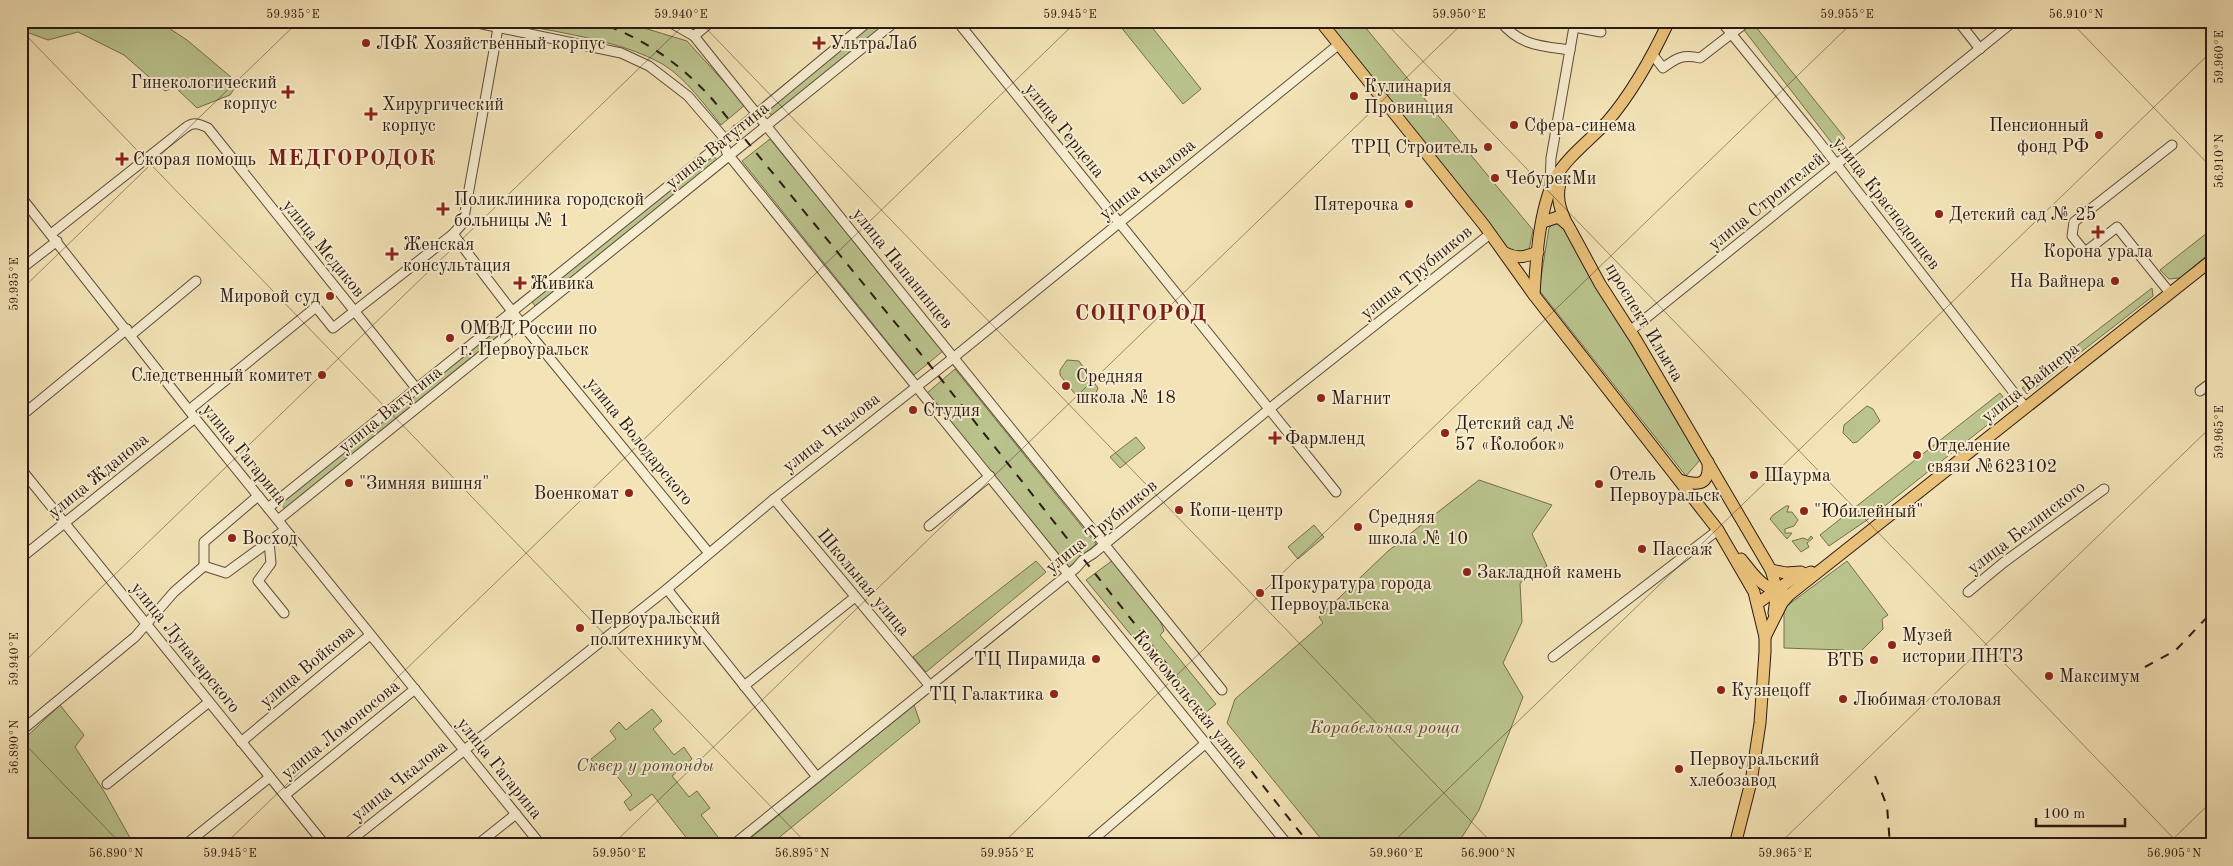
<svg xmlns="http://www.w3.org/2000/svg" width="2233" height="866" font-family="'Old Standard TT',serif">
<rect width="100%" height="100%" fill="#f3e3b6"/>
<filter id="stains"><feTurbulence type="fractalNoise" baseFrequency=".004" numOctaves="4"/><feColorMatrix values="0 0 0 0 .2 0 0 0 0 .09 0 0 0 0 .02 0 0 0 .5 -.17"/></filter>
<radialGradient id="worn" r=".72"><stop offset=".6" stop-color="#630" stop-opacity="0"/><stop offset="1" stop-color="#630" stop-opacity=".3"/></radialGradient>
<!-- green -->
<g fill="#bbc48e" stroke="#746e50">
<polygon points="21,21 158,21 187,40 238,83 230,95 197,108 175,87 165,91 124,55 78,32 48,40 21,30"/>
<path d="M502,21H621L687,41L745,105L721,125C705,105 685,78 664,65C620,39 552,32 502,21Z"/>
<polygon points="874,21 890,21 772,116 766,109"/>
<polygon points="1116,21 1147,21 1201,89 1183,104"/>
<polygon points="1323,21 1360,21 1533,230 1529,250 1523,255 1507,250"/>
<polygon points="1754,21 1763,21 1756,27 1845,138 1835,147 1744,30"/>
<polygon points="770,139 943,351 914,375 742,161"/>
<polygon points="711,153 717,160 535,306 530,299"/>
<polygon points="1560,223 1700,460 1686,476 1539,290 1549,228 1552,225"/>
<polygon points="2212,229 2212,251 2180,278 2169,279 2160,270"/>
<polygon points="2152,288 2153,296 2027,394 2022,388"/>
<polygon points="510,317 515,323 286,510 279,502"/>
<polygon points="1067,360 1079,361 1098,388 1094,398 1079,399 1060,375 1060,370"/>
<polygon points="955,369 1096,544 1069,567 927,393"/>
<polygon points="2000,393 2010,407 1867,520 1829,546 1820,535"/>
<polygon points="1867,406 1873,409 1880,421 1857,442 1853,443 1843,433 1844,425"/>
<polygon points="1136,437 1145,448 1120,468 1110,457"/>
<polygon points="1479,480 1552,505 1532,534 1547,566 1520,583 1522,622 1503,663 1523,697 1479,810 1457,845 1326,845 1227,723 1235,699 1323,623 1319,617 1388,551"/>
<polygon points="1786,506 1789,506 1787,512 1792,512 1798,520 1794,526 1785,529 1785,533 1792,533 1787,539 1770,519 1773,515"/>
<polygon points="1314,525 1324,537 1298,559 1288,547"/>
<polygon points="1811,536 1813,538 1807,543 1809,547 1801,552 1792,541 1803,538 1808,540"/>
<polygon points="1113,560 1160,620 1164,631 1160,635 1216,704 1199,718 1086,580"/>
<polygon points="1036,561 1046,572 926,672 913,657"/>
<polygon points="1847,561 1888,615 1882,619 1883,629 1854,658 1844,650 1784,648 1784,608"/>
<polygon points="60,705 84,735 75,747 105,793 134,845 21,845 21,742"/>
<polygon points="914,705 920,722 770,845 742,845"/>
<polygon points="652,709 662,721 653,729 674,755 684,747 692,759 672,776 689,797 697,791 710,808 701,815 718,837 709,845 692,845 652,794 630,811 624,802 632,795 609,766 600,772 591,759 616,739 610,731 619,722 626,730"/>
</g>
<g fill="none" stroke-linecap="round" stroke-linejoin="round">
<defs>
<g id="minor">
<polyline points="468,21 621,53 649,66 688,96 725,139"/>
<polyline points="668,21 694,36 718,66 1222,690"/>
<polyline points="957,21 1336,492"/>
<path d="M1500,21C1520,46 1541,46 1570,50"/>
<polyline points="1721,21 1813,134 2025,407"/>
<polyline points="1958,21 1980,49"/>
<polyline points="1574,27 1601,32"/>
<polyline points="694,36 712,21"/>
<path d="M1653,55L1663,68C1676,58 1683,54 1700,58L1748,21"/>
<polyline points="723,141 727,153 1288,845"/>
<polyline points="1550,186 1551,158 1575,21"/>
<polyline points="21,197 195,418 541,845"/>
<path d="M51,234L185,128C193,122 198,123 208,128L416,388"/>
<polyline points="453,234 521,323 708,552"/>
<polyline points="21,269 57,241"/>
<polyline points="2170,293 2117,227 2085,252 2072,236 2074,222 2172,145"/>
<polyline points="1630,331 2014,21"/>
<polyline points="131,335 196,281"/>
<polyline points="2200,391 2212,382"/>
<polyline points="189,410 316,307 333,328 453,234 463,223 498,28"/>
<polyline points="21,416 127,329"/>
<polyline points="21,469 325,845"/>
<polyline points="774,499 930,686"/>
<polyline points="268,508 713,150 869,21"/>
<polyline points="278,520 896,21"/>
<polyline points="929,526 990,476"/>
<polyline points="269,542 271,563 258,581 284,613"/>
<polyline points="21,558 195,418"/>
<polyline points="204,566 226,573 285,530"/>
<polyline points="204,566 204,542 258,496"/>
<polyline points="667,589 817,777"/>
<polyline points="1968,592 2003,563 2104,489"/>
<polyline points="1553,657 1718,530"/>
<polyline points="744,686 855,597"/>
<polyline points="21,731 135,637 174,592 204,566"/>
<polyline points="241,742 370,635"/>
<polyline points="107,784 209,702"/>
<polyline points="285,795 415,689"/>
<polyline points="185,845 270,777"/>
<polyline points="345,845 667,589 774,499 953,358 1338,45"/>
<polyline points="477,845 516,814"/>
<polyline points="733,845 1076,568 1083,560 1094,553 1279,401 1490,234"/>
<polyline points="1082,845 1089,843 1206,743"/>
</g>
<g id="major">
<polyline points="1320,21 1484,225 1534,295 1718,530 1754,592 1765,637 1765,652 1760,723 1751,782 1735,845"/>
<path d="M1561,179C1556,196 1559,208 1567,224"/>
<polyline points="1543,222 1558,217 1568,225 1600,284 1636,340 1771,570 1777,590 1774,613"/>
<path d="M1505,253C1517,259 1525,257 1538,252"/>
<path d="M1534,295C1536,260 1539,210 1555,178C1567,157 1590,140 1607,122C1633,92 1652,57 1669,21"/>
<path d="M1679,480C1698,486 1710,486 1708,462"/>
<path d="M1741,559C1752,572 1763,591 1782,590"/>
<polyline points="1771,570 1786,573 1801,572"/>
<polyline points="1758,603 1792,579 1811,572"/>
<polyline points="1765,637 1782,603 1789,595 1851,546 2212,260"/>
</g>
</defs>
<!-- minor casing -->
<use href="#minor" stroke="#5e4c3a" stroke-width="11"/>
<!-- major casing -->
<use href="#major" stroke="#2d1911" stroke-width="13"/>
<!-- minor -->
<use href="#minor" stroke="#f7edd0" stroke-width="9"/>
<!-- major -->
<use href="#major" stroke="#eac27b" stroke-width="11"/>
<!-- rail -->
<g stroke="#2d1911" stroke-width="2" stroke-dasharray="9 9" stroke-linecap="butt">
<path d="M591,21C638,33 681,64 713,100L929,364L1310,845"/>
<polyline points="2145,667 2176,650 2212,612"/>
<polyline points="1875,776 1887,806 1890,845"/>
</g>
</g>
<!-- ticks -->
<path fill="none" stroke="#2d1911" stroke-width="1" stroke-opacity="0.45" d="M699,21L1494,845M1384,21L2180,845M2070,21L2212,168M21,30L808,845M21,290L299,21M21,665L688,21M21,740L122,845M224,845L1077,21M612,845L1465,21M1001,845L1854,21M1390,845L2212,51M1778,845L2212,426M2167,845L2212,801"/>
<!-- markers -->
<g fill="#8f2418" stroke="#f7edd0" stroke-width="2">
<circle cx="366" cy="43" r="5"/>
<path d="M816.5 35.5h5v5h5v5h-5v5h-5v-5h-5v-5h5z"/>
<path d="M285.5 84.5h5v5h5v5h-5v5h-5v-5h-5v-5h5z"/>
<circle cx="1354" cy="96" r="5"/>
<path d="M368.5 106.5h5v5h5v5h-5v5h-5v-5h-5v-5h5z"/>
<circle cx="1514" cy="125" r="5"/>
<circle cx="2099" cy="135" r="5"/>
<circle cx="1488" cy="147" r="5"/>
<path d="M119.5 151.5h5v5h5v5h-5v5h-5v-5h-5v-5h5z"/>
<circle cx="1495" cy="178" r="5"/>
<circle cx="1409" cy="204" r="5"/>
<path d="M440.5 201.5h5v5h5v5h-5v5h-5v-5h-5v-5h5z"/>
<circle cx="1939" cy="214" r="5"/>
<path d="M2095.5 224.5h5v5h5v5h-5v5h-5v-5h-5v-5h5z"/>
<path d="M389.5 246.5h5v5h5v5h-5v5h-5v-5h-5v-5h5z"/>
<circle cx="2115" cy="281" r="5"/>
<path d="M517.5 275.5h5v5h5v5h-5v5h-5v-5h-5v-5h5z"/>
<circle cx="330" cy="296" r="5"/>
<circle cx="450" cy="338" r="5"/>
<circle cx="322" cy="375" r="5"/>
<circle cx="1066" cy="386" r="5"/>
<circle cx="1321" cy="398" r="5"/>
<circle cx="913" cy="410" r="5"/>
<circle cx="1445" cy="433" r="5"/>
<path d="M1272.5 430.5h5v5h5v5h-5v5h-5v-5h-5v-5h5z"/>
<circle cx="1917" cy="455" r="5"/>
<circle cx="1754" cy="475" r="5"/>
<circle cx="349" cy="483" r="5"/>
<circle cx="1599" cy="484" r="5"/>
<circle cx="629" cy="493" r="5"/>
<circle cx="1179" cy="510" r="5"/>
<circle cx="1804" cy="511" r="5"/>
<circle cx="1358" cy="527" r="5"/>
<circle cx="232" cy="538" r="5"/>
<circle cx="1642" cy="549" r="5"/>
<circle cx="1467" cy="572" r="5"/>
<circle cx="1260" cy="593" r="5"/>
<circle cx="580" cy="628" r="5"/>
<circle cx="1892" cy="645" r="5"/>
<circle cx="1096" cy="659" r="5"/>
<circle cx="1874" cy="660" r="5"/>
<circle cx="2049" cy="676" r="5"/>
<circle cx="1721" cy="690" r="5"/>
<circle cx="1054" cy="694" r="5"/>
<circle cx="1843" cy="699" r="5"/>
<circle cx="1679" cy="769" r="5"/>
</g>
<g text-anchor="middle" stroke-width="4" stroke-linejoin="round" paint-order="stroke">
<!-- poi labels -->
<g font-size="18" fill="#2d1911" stroke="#f7edd0" text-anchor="start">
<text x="376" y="49">ЛФК Хозяйственный корпус</text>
<text x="830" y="49">УльтраЛаб</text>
<text x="277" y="88" text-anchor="end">Гинекологический<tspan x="277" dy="21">корпус</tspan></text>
<text x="1364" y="92">Кулинария<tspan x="1364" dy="21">Провинция</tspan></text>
<text x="382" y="110">Хирургический<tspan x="382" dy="21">корпус</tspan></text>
<text x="1524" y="131">Сфера-синема</text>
<text x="2089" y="131" text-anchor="end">Пенсионный<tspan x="2089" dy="21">фонд РФ</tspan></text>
<text x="1478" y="153" text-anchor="end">ТРЦ Строитель</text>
<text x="133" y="165">Скорая помощь</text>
<text x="1505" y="184">ЧебурекМи</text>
<text x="454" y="205">Поликлиника городской<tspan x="454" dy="21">больницы № 1</tspan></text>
<text x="1399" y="210" text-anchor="end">Пятерочка</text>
<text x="1949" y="220">Детский сад № 25</text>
<text x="403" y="250">Женская<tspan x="403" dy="21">консультация</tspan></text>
<text x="2098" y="257" text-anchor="middle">Корона урала</text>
<text x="2105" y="287" text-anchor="end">На Вайнера</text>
<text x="530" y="289">Живика</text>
<text x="320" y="302" text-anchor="end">Мировой суд</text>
<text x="460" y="334">ОМВД России по<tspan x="460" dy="21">г. Первоуральск</tspan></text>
<text x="312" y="381" text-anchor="end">Следственный комитет</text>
<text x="1076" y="382">Средняя<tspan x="1076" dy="21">школа № 18</tspan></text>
<text x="1331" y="404">Магнит</text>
<text x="923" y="416">Студия</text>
<text x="1455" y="429">Детский сад №<tspan x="1455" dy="21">57 «Колобок»</tspan></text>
<text x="1285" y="444">Фармленд</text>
<text x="1927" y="451">Отделение<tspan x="1927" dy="21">связи №623102</tspan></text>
<text x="1609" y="480">Отель<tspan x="1609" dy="21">Первоуральск</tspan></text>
<text x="1764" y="481">Шаурма</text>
<text x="359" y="489">"Зимняя вишня"</text>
<text x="619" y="499" text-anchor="end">Военкомат</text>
<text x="1189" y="516">Копи-центр</text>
<text x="1814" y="517">"Юбилейный"</text>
<text x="1368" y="523">Средняя<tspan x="1368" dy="21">школа № 10</tspan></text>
<text x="242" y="544">Восход</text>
<text x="1652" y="555">Пассаж</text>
<text x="1477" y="578">Закладной камень</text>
<text x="1270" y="589">Прокуратура города<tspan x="1270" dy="21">Первоуральска</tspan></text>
<text x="590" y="624">Первоуральский<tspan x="590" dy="21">политехникум</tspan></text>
<text x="1902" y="641">Музей<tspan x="1902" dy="21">истории ПНТЗ</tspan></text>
<text x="1086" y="665" text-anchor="end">ТЦ Пирамида</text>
<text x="1864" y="666" text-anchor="end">ВТБ</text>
<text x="2059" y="682">Максимум</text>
<text x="1731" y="696">Кузнецoff</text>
<text x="1044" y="700" text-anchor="end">ТЦ Галактика</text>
<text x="1853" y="705">Любимая столовая</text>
<text x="1689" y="765">Первоуральский<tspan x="1689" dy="21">хлебозавод</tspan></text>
</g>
<!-- street labels -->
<g font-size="18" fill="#2d1911" stroke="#f7edd0">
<text transform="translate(1065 130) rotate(51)" y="6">улица Герцена</text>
<text transform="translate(717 145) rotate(-39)" y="6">улица Ватутина</text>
<text transform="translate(1147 179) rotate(-39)" y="6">улица Чкалова</text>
<text transform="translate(1766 201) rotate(-39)" y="6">улица Строителей</text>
<text transform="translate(1887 203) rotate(52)" y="6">улица Краснодонцев</text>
<text transform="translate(324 248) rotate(51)" y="6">улица Медиков</text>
<text transform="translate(903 268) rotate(51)" y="6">улица Папанинцев</text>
<text transform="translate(1416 272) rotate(-39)" y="6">улица Трубников</text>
<text transform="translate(1645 322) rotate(59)" y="6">проспект Ильича</text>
<text transform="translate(2030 382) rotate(-38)" y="6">улица Вайнера</text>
<text transform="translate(390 409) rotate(-39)" y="6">улица Ватутина</text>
<text transform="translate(831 432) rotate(-38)" y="6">улица Чкалова</text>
<text transform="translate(640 441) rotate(51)" y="6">улица Володарского</text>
<text transform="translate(245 454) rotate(51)" y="6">улица Гагарина</text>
<text transform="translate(98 475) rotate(-39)" y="6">улица Жданова</text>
<text transform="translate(1101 526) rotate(-39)" y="6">улица Трубников</text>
<text transform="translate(2026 527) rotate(-37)" y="6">улица Белинского</text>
<text transform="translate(864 582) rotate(50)" y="6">Школьная улица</text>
<text transform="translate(186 647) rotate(51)" y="6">улица Луначарского</text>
<text transform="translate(307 666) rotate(-40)" y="6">улица Войкова</text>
<text transform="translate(1191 699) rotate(51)" y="6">Комсомольская улица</text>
<text transform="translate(340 729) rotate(-39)" y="6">улица Ломоносова</text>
<text transform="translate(500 768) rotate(51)" y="6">улица Гагарина</text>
<text transform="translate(399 780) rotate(-39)" y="6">улица Чкалова</text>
</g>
<!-- park labels -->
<g font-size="18" font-style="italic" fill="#584c36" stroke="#f7edd0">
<text x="1385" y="733">Корабельная роща</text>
<text x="645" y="771">Сквер у ротонды</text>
</g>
<!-- district labels -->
<g font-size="22" font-weight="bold" letter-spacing="1" fill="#7a1f14" stroke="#f7edd0">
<text x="352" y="165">МЕДГОРОДОК</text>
<text x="1141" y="320">СОЦГОРОД</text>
</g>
</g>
<!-- margin -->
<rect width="2233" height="866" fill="none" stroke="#f3e3b6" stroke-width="55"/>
<!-- scale -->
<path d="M2036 818v8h89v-8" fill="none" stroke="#2d1911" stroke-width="2.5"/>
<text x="2043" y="818" font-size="15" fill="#2d1911" stroke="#f7edd0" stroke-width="4" paint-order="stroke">100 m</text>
<rect x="28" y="28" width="2178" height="810" fill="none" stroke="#2d1911" stroke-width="2"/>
<g font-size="12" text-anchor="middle" fill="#2d1911">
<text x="293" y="18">59.935°E</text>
<text x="681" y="18">59.940°E</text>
<text x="1070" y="18">59.945°E</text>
<text x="1459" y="18">59.950°E</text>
<text x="1847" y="18">59.955°E</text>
<text x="2076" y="18">56.910°N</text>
<text transform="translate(2219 57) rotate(-90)" y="4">59.960°E</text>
<text transform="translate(2219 161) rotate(-90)" y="4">56.910°N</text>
<text transform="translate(14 284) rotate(-90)" y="4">59.935°E</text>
<text transform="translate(2219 432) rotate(-90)" y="4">59.965°E</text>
<text transform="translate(14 659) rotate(-90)" y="4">59.940°E</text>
<text transform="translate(14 747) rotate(-90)" y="4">56.890°N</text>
<text x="116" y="857">56.890°N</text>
<text x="230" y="857">59.945°E</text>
<text x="619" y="857">59.950°E</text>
<text x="802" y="857">56.895°N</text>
<text x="1007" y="857">59.955°E</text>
<text x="1396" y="857">59.960°E</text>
<text x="1488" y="857">56.900°N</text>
<text x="1785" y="857">59.965°E</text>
<text x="2174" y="857">56.905°N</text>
</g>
<rect width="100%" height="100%" filter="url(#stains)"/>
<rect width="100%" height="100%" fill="url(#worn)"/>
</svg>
